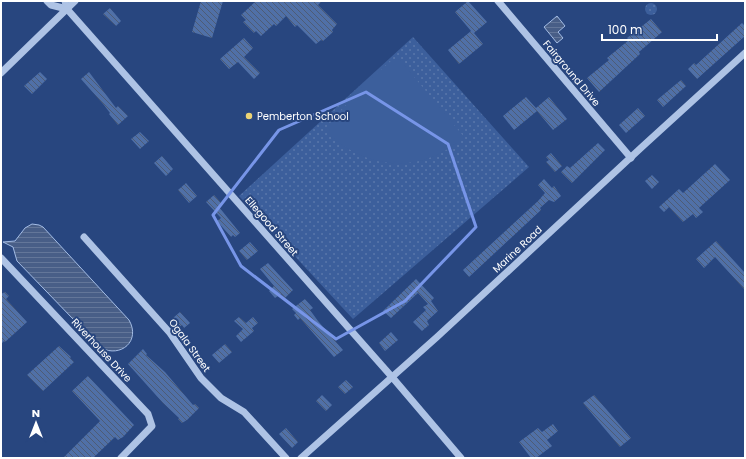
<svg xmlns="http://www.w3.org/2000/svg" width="746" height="459" font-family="Poppins,sans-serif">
<defs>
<pattern id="park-dots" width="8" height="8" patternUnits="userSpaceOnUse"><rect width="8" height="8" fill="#3c5f9c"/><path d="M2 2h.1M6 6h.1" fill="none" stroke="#5977ab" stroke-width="1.8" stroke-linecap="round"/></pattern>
<pattern id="water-rules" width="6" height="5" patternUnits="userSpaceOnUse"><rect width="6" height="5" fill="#485e87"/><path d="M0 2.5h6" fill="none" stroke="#637699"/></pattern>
<pattern id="building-back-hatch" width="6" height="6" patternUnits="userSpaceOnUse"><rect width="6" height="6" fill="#5070a7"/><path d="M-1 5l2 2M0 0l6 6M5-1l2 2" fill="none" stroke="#4e5c75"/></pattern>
</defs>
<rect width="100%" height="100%" fill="#28467f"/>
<!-- park -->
<g fill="url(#park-dots)">
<circle cx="651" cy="9" r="6"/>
<polygon points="413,37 529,167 353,319 239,196"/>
</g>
<!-- pitch -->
<path fill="#3c5f9c" d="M393,59L400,60L464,137C419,176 365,170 324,130L362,87Z"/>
<!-- water -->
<g fill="url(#water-rules)" stroke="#a3bce5">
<polygon points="557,16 565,26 558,32 563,38 557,43 544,27"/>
<path d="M32,224L39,225L43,227L129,320C141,341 121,358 101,348L17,261L13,247L3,242L15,241L25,228Z"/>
</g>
<!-- building -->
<g fill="url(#building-back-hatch)">
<polygon points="201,1 223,1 212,38 192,32"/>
<polygon points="256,1 322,1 318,5 337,24 332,30 333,32 323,41 321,40 316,44 297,25 295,27 286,16 276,26 274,24 261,36 256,31 254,33 243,22 246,20 241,15"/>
<polygon points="468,1 487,22 474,33 483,44 459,64 448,50 471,31 455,12"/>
<polygon points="110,8 121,21 116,26 103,14"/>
<polygon points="651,19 662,32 639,52 640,54 599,92 587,78 609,60 607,58 629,40 627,38"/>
<polygon points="742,23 745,26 745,36 697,79 688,69 694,63 696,65"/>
<polygon points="244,38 253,48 244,57 260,73 254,79 238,62 229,69 220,59"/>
<polygon points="40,72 47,79 32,94 24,86"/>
<polygon points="89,72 116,108 118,106 128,116 118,125 109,114 110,113 104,105 81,79"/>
<polygon points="681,80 686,86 663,107 657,100"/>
<polygon points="526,97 536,108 549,97 567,119 553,130 537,111 514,130 503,116"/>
<polygon points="638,108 645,116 626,133 619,125"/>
<polygon points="140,132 149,141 140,149 131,139"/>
<polygon points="598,143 605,150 572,183 561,172 567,166 570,168"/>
<polygon points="551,153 562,166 555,172 546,162 549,160 546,157"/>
<polygon points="162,156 173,169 166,176 154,163"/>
<polygon points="715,164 730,180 699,208 703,212 696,218 693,214 683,222 669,207 664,212 659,207 679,189 683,193"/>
<polygon points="652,175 659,182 652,189 645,181"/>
<polygon points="544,179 552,188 554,186 561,196 554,202 549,200 540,208 541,210 469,277 463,270 538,201 545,193 538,185"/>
<polygon points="186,183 197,196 189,203 178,190"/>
<polygon points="214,195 222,204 219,207 240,233 235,237 233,235 231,237 217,221 221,218 206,202"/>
<polygon points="716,241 745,273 745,290 715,257 704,268 696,259"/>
<polygon points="250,242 258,251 247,260 239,251"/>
<polygon points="268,263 293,290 285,298 281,294 275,298 269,291 274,286 260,269"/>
<polygon points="416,279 434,298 431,301 438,311 427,321 429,325 422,331 413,322 426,310 423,307 428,304 418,293 391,318 383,311"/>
<polygon points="5,292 9,296 6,299 27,322 5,342 4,341 1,344 1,294"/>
<polygon points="305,299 313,308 310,310 318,321 343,350 334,357 300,318 298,320 294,315 296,313 292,309"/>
<polygon points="180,312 190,323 184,328 182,325 180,327 173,318"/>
<polygon points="239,317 246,323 253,317 258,323 252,328 254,331 241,342 236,336 243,329 234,321"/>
<polygon points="391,332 398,340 385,351 379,343"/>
<polygon points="225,344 232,352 219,363 212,355"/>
<polygon points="59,346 71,357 70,358 74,362 43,391 27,375"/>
<polygon points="143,349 147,354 146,355 165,372 193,405 195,404 199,408 187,420 182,423 178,419 179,418 163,403 128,364"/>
<polygon points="88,376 134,425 123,437 118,440 115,437 93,458 63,458 100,421 72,391"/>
<polygon points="346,380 353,387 345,394 338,387"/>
<polygon points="322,395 332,405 326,411 316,401"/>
<polygon points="594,395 631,438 620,447 583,403"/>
<polygon points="553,424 558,431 547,440 552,446 536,458 531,458 519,442 538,428 542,432"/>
<polygon points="286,428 298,442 292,448 279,434"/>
</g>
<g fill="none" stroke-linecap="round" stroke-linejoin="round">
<!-- minor -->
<g stroke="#aec3e5" stroke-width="7">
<polyline points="47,1 51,5 67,9"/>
<polyline points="65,1 67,9 392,377 461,458"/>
<polyline points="498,1 631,158"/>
<polyline points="1,73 75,1"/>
<polyline points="84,237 170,333 201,378 221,398 244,412 286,458"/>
<polyline points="1,258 148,414 152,426 121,458"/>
<polyline points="301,458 437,337 643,146 745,53"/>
</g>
</g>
<!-- marked area -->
<path fill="none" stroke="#7795e8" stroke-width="3" stroke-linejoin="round" d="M366,92L448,144L476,227L405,301L336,339L241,266L213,215L279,130Z"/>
<!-- markers -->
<circle fill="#edd475" stroke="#28467f" stroke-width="1.5" cx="249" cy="116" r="4"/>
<g text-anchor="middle" stroke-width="4" stroke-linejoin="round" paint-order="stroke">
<!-- street labels -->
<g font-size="10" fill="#fff" stroke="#28467f">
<text transform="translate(572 73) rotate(50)" y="4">Fairground Drive</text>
<text transform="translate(272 226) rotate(49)" y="4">Ellegood Street</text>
<text transform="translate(517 249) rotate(-43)" y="4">Marine Road</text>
<text transform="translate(190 345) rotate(54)" y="4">Ogala Street</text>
<text transform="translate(102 350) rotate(47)" y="4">Riverhouse Drive</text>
</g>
<!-- poi labels -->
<g font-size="10" fill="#fff" stroke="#28467f" text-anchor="start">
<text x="257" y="120">Pemberton School</text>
</g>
</g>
<!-- border -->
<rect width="746" height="459" fill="none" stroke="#ffffff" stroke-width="4"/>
<!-- north arrow -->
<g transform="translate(36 423)" stroke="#28467f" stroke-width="3" paint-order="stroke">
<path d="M0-3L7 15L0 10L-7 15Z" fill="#ffffff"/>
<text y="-6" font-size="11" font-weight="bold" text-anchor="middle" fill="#ffffff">N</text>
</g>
<!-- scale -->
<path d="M602 34v6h115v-6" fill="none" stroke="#ffffff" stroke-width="2"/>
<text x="608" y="34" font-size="12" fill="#ffffff" stroke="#28467f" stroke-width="3" paint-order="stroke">100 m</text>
</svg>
